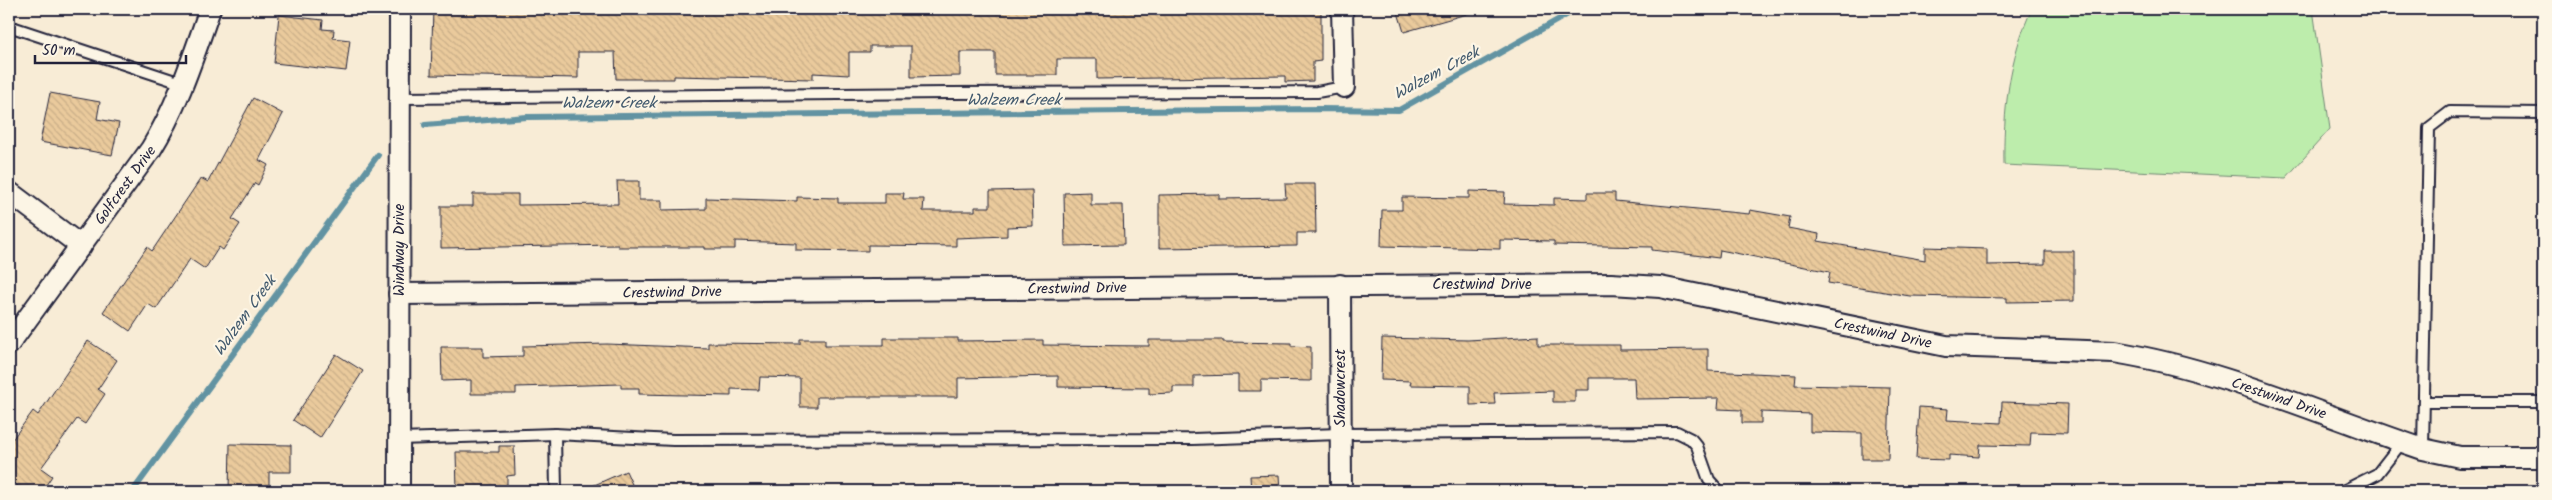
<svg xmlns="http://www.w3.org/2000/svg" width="2552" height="500" font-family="Kalam,sans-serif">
<defs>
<pattern id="building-back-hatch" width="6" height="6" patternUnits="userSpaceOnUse" patternTransform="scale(1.25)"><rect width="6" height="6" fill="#eaca9c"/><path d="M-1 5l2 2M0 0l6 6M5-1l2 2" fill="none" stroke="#c8ad87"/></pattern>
</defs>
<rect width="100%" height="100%" fill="#f8ecd6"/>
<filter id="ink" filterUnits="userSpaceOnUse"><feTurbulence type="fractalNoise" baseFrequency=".02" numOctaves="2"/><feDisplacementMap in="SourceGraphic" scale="10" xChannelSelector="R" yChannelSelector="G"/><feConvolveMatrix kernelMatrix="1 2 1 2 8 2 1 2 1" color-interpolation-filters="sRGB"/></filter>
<g filter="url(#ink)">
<!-- green -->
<path fill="#bdedac" stroke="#708874" d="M2032,9H2313L2330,129L2286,178L2004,165C2003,113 2009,56 2032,9Z"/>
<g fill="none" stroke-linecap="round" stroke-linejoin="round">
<!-- stream -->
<g stroke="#6293a2" stroke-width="6">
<polyline points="425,125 527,117 1321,109 1399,110 1577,9"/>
<polyline points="133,491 378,155"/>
</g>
</g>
<!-- building -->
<g fill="url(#building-back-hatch)" stroke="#22223b">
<polygon points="433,9 1321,9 1321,61 1313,62 1313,81 1285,82 1285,76 1097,79 1097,59 1057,59 1057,75 995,75 995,52 960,52 960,76 911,77 911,46 870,46 870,52 849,52 849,75 813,73 813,79 674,76 674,79 616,79 615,52 578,52 578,78 431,75"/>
<polygon points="1397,9 1469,9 1470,13 1404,32"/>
<polygon points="279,15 323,20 322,29 334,30 333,38 350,40 346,71 274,63"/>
<polygon points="50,93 100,102 97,119 119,123 112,155 40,142"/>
<polygon points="253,98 283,114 259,160 268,165 258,185 255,183 232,219 240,224 223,250 219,247 205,269 190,259 156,309 148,304 130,331 103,312 147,247 152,251 201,178 208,182"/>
<polygon points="617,181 639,181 639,200 662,200 662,210 706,209 706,198 797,201 797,197 838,198 838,203 885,203 885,193 904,193 903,199 924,199 923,211 975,211 975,207 990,207 990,191 1032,190 1033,226 1007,227 1007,236 956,238 956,246 868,245 868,251 796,250 796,243 735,241 735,249 705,249 705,247 618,247 618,245 441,248 441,206 473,206 473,194 518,194 518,205 618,204"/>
<polygon points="1285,184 1315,184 1316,233 1297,233 1297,246 1159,248 1159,195 1219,194 1219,199 1286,198"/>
<polygon points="1469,191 1505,192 1504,204 1554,205 1554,198 1587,199 1587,193 1615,193 1615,201 1749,214 1750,210 1790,217 1788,228 1819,234 1818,241 1925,260 1925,247 1987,249 1987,265 2045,264 2045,251 2074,251 2074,301 2007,302 2007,298 1910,296 1828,283 1830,272 1720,250 1719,258 1652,250 1652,247 1554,245 1554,241 1500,240 1500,249 1381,246 1382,210 1402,210 1402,197 1469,198"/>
<polygon points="1091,192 1091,205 1123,205 1124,245 1065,246 1064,193"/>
<polygon points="1538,336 1538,345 1620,345 1620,350 1708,349 1708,371 1796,375 1795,385 1890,387 1888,459 1862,459 1862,433 1810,432 1810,414 1761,412 1761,423 1742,423 1742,410 1718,409 1719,398 1635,399 1634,378 1589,378 1589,390 1575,390 1575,402 1553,402 1553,391 1494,393 1495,404 1470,405 1470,386 1410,385 1411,381 1381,380 1382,338 1468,340"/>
<polygon points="884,338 958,338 958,341 1043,340 1043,345 1149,346 1149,340 1223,340 1223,342 1291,343 1291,346 1311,347 1311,381 1261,380 1261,391 1238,391 1238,375 1194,376 1194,387 1173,387 1173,393 1149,394 1149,388 1058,387 1058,376 958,378 958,397 817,397 817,407 800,407 800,378 760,377 759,390 731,389 731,396 639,394 639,388 621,388 621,384 516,387 516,394 471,394 471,380 442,381 441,347 483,347 483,357 523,356 523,346 607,344 708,348 708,343 800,344 800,339 825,339 825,345 884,345"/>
<polygon points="88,341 117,360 98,389 105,394 85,424 77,419 41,468 52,476 42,491 25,491 9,480 9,444 33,411 38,415"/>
<polygon points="336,354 363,371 320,438 293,420"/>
<polygon points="2002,402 2068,404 2067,433 2031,432 2030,446 1980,445 1979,457 1949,455 1949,460 1916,459 1919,407 1948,409 1947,420 2001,423"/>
<polygon points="230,444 291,445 291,472 269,472 269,491 229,491"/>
<polygon points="499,446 514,446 515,475 507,476 507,491 457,491 456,452 499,452"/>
<polygon points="626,471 635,491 581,491"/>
<polygon points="1279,475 1280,491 1251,491 1250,476"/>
</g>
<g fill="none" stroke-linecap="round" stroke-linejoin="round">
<defs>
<g id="lane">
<polyline points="9,26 184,84"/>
<polyline points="400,98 948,93 1317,92 1344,87"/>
<polyline points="2424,402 2543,402"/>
<polyline points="555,434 556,491"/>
<polyline points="399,439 555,434 673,440 1193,439 1340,434 1677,432 1691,439 1697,446 1709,480 1719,491"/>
<polyline points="2423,449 2429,128 2450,112 2543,113"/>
<polyline points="2343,491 2377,474 2402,442"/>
</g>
<g id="street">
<polyline points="1342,9 1344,87"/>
<polyline points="9,192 81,246"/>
<polyline points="1340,285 1341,491"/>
<path d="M399,294L1611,284L1660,287L1946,346L2114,352C2221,369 2321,415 2423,449L2460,457H2543"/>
<path d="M9,344L151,149C178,105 193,57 210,9"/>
<polyline points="399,491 400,9"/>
</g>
</defs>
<!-- lane casing -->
<use href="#lane" stroke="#22223b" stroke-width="14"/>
<!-- street casing -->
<use href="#street" stroke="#22223b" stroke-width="24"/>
<!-- lane -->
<use href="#lane" stroke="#fcf5e5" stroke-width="10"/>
<!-- street -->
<use href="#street" stroke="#fcf5e5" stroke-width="20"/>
</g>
</g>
<g text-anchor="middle" stroke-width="4.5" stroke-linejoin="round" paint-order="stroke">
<!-- street labels -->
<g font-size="15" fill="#22223b" stroke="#fcf5e5">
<text transform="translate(125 185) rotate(-54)" y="5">Golfcrest Drive</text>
<text transform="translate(399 250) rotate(-90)" y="5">Windway Drive</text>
<text x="1482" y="289">Crestwind Drive</text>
<text transform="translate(1077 288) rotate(-1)" y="5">Crestwind Drive</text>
<text transform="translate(672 292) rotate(-1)" y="5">Crestwind Drive</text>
<text transform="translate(1883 333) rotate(12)" y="5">Crestwind Drive</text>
<text transform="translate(1340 388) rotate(-90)" y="5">Shadowcrest</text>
<text transform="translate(2279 398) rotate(19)" y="5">Crestwind Drive</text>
</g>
<!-- water labels -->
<g font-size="16" font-style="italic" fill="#425a6e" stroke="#fcf5e5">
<text transform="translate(1436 72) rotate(-28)" y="6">Walzem Creek</text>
<text x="1014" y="105">Walzem Creek</text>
<text x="609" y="108">Walzem Creek</text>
<text transform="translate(244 315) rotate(-54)" y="6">Walzem Creek</text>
</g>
</g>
<!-- margin -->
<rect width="2552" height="500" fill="none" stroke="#fcf5e5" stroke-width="30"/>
<rect x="15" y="15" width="2522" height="470" fill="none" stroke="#22223b" stroke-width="2" filter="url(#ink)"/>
<!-- scale -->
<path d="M35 55v8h151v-8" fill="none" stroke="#22223b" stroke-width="2.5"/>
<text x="42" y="55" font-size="15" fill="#22223b" stroke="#fcf5e5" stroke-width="4" paint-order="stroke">50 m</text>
</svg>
